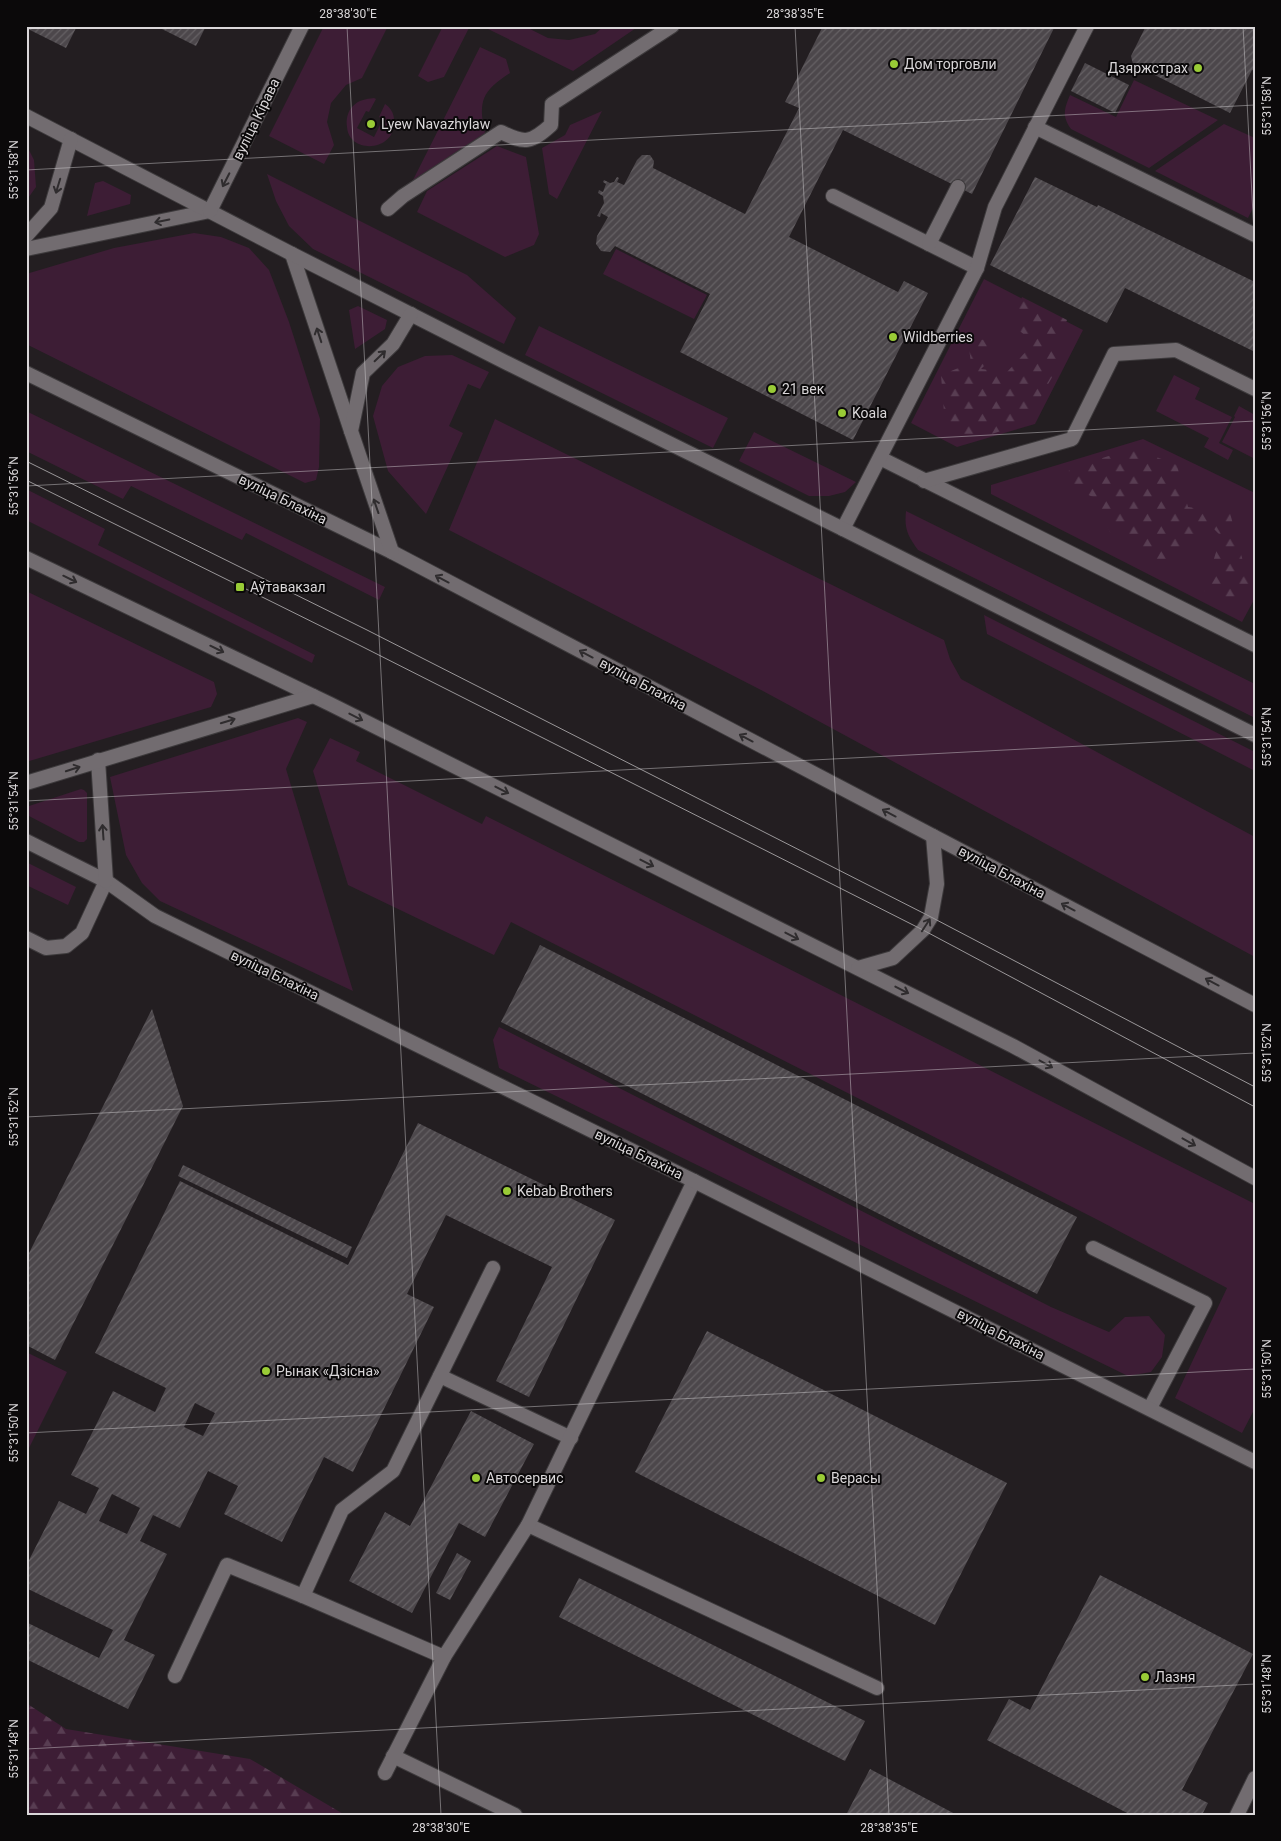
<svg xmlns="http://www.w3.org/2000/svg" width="1281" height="1841" font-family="Roboto,sans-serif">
<defs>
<pattern id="forest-firs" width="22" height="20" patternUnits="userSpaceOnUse" patternTransform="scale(1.25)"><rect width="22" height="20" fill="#3d1d35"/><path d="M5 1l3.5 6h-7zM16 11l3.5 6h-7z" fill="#583d52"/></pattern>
<pattern id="building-hatch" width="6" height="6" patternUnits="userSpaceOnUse" patternTransform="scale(1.25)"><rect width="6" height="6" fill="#4c474b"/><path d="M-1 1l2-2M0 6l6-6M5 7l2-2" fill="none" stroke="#656164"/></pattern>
</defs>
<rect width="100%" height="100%" fill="#231e21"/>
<!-- grass -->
<g fill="#3d1d35">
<polygon points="324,26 388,26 362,78 346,85 331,103 327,122 334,145 324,164 269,136"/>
<polygon points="443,26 470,26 444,77 428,82 418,76"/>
<polygon points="489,26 524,26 548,38 569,40 595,34 604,26 639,26 573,71 488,29"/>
<path d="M480,47L506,59L510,73C482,91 478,101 485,133L413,180Z"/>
<path d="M1134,80L1218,120L1149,168L1071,129C1062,116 1064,109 1070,95L1116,117Z"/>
<path d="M374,98L376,99L369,112L366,111L357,128L374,137L383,119L379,117L385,104C391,108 394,114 394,120C397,152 349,155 347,127C346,120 347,112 353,106C359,100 365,99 374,98Z"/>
<polygon points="602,111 557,199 549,194 542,148 565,135 570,125"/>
<polygon points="1224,124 1255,138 1255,204 1248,218 1155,171"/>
<polygon points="26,144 34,160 36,187 26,201"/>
<polygon points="497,146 526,157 539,234 534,245 505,257 417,212 427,191"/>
<polygon points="267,174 467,275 516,318 504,344 313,249 289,226 276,201"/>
<polygon points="103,181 131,195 130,204 87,216 95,183"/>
<polygon points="194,233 221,237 249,248 269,270 289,322 320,419 319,467 316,480 305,483 26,344 26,274 114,248"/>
<polygon points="616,249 707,295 694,319 603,274"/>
<polygon points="984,279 1083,330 1035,424 957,447 911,423"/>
<polygon points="358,306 387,320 385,329 355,349 349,310"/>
<polygon points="539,326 728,418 713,448 525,355"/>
<polygon points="452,355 489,372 480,389 468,384 449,426 463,433 426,514 388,471 373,416 382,386 398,367 425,356"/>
<polygon points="1174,375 1200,388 1195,399 1232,417 1219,443 1233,450 1228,460 1204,447 1209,438 1156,411"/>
<polygon points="1239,406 1255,415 1255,459 1222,442 1235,417 1234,416"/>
<polygon points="26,411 385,587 379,600 246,533 242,540 131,486 123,499 26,451"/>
<polygon points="495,419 944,640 950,659 961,679 1255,837 1255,957 761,690 449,530"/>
<polygon points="754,432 856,482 845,492 829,496 809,496 739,461"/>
<polygon points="1143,439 1255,493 1255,598 1242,622 991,494 991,485"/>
<polygon points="26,489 105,529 98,545 315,655 312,663 26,520"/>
<path d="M906,511L1255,684V718L918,550C908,536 904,529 906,511Z"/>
<polygon points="26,591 214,682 217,694 211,707 26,762"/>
<polygon points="984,615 1255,752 1255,771 987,634"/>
<polygon points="298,718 307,722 286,769 353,991 160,901 142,883 126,855 110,777"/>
<polygon points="330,738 360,752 356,761 482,824 486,816 1255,1204 1255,1408 1242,1433 1175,1398 1227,1288 1096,1219 511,922 494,955 348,885 313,771"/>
<polygon points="81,789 84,790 87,793 87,839 84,842 79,842 27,815 26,807"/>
<polygon points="26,862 76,887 68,905 26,885"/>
<polygon points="499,1027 1051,1307 1109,1332 1125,1317 1149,1316 1165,1335 1162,1357 1151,1372 1128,1376 499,1068 493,1040"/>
<polygon points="26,1352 67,1372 26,1454"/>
</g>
<!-- forest -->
<g fill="url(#forest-firs)">
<polygon points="1022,297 1067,320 1058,341 1063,358 1026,423 964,443 945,425 941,375 971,363 968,341 991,339 989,361 981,369 1007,372 1034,343 1014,326"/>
<polygon points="1133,448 1177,465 1188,507 1230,513 1249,584 1234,607 1204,591 1221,536 1212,527 1162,565 1110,532 1093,497 1068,486 1069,469"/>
<polygon points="26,1703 66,1729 250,1759 345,1815 26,1815"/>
</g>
<!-- building -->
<g fill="url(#building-hatch)" fill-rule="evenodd">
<polygon points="26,26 77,26 66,48 26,28"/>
<polygon points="156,26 206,26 196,46"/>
<polygon points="823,26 1055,26 972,194 843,130 789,237 898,292 904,281 928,293 853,440 680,352 710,294 615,246 610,252 601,251 596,244 597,236 608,217 601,213 600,217 597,216 604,203 603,196 598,193 599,190 603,192 606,184 603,182 604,180 610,183 614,182 617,177 619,178 617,182 624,185 637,160 642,155 650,155 654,161 653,168 745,214 799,108 785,102"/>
<polygon points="1146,26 1203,26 1211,30 1213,26 1255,26 1255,71 1252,70 1230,113 1133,64 1131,56"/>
<polygon points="1085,63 1129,85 1115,113 1071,91"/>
<polygon points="1035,177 1097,207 1098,205 1255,282 1255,352 1125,288 1107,323 990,265"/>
<polygon points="540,945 1077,1217 1037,1294 501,1022"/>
<polygon points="152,1009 183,1106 55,1360 26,1345 26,1259"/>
<path d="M418,1123L615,1220L529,1397L496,1381L552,1267L446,1215L407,1294L434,1307L353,1472L324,1457L282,1542L224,1514L238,1486L208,1471L180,1528L153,1515L140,1541L167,1554L124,1640L155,1655L128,1709L26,1659V1622L99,1658L113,1630L26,1588V1566L59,1501L86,1514L99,1488L71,1475L113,1391L155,1412L166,1388L95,1353L180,1181L348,1265ZM195,1403L215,1413L203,1436L184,1427ZM112,1494L140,1508L127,1534L99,1521Z"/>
<polygon points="183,1165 352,1247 347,1258 178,1176"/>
<polygon points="707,1331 1007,1483 935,1625 635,1472"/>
<polygon points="471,1411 534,1444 485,1537 459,1523 412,1613 349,1581 385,1512 410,1526"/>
<polygon points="457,1553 471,1561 450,1600 436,1593"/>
<polygon points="1100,1575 1253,1654 1182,1790 1208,1803 1202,1815 1131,1815 987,1740 1009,1699 1030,1710"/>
<polygon points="579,1578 865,1721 845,1761 559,1617"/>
<polygon points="870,1769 957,1815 846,1815"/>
</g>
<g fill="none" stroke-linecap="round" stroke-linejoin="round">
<defs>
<g id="service">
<polyline points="1035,127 1255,235"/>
<polyline points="833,196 977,268"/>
<polyline points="929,244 958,187"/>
<polyline points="26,249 210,211"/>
<polyline points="292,254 351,431"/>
<polyline points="880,458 1255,645"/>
<polyline points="924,481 1072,439 1114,354 1176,350 1255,389"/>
<polyline points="843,529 977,268 995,207 1087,26"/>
<polyline points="26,938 46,948 66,946 82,933 106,881"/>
<polyline points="1093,1248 1205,1303 1150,1408"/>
<polyline points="440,1376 571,1438"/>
<polyline points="528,1525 877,1688"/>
<polyline points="303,1596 342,1510 393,1471 493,1268"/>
<polyline points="175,1676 227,1565 303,1596 444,1657"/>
<polyline points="393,1756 515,1815"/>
<polyline points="385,1773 444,1657 528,1525 694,1181"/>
<polyline points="1237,1815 1255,1778"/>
</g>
<path id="pedestrian" d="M388,209L403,196L501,132C525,144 531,143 551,125L552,104L672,26"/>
<polyline id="minor" points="26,841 106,881 155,916 694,1181 1255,1462"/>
<g id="tertiary">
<polyline points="26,116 292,254 507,363 843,529 1255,735"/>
<polyline points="210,211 302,26"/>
</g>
<g id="secondary">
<polyline points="26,236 51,208 71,139"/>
<polyline points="26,373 392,552 1255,1005"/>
<polyline points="392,552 351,431 363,373 393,344 411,314"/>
<polyline points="26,558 330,704 1013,1046 1255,1178"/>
<polyline points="98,760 106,881"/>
<polyline points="26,783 313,696"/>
<polyline points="858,968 893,958 923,930 931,917 937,884 933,836"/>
</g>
</defs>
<!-- service casing -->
<use href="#service" stroke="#3d3a3c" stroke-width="16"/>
<!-- pedestrian casing -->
<use href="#pedestrian" stroke="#3d3a3c" stroke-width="16"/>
<!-- minor casing -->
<use href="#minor" stroke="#3d3a3c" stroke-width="16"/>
<!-- tertiary casing -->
<use href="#tertiary" stroke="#3d3a3c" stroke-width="16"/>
<!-- secondary casing -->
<use href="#secondary" stroke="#3d3a3c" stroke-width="16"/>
<!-- service -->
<use href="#service" stroke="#726c70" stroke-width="14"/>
<!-- pedestrian -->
<use href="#pedestrian" stroke="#726c70" stroke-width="14"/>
<!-- minor -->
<use href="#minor" stroke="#726c70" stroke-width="14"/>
<!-- tertiary -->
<use href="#tertiary" stroke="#726c70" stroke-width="14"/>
<!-- secondary -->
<use href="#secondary" stroke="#726c70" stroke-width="14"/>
<!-- tram -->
<g stroke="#9a9799" stroke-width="1">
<polyline points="26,461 367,630 931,917 1255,1087"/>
<polyline points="26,480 359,645 923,930 1255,1107"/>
</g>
</g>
<!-- one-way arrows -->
<defs><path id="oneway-shaft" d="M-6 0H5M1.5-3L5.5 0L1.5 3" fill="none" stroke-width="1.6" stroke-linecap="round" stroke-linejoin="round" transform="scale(1.25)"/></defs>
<g stroke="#2f2c2e">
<use href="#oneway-shaft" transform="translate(226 180) rotate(117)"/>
<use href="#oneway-shaft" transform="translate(58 186) rotate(107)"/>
<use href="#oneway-shaft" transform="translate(162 221) rotate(168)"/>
<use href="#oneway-shaft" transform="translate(319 335) rotate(-108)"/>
<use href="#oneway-shaft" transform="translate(380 356) rotate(-44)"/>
<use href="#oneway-shaft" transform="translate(376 506) rotate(-109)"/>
<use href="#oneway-shaft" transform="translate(70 579) rotate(26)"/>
<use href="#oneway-shaft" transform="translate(442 579) rotate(-152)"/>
<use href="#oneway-shaft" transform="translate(217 649) rotate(26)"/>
<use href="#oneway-shaft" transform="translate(586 654) rotate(-152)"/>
<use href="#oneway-shaft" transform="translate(356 717) rotate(27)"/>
<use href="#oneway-shaft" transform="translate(228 721) rotate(-17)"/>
<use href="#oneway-shaft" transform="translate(746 738) rotate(-152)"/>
<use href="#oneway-shaft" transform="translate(73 769) rotate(-18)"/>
<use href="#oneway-shaft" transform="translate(502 790) rotate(27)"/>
<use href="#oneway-shaft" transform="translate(889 813) rotate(-152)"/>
<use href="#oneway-shaft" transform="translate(103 832) rotate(-94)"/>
<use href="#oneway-shaft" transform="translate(647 863) rotate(27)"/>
<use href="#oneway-shaft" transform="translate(1068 907) rotate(-152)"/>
<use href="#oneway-shaft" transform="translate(926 925) rotate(-57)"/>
<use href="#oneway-shaft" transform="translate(792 936) rotate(27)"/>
<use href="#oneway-shaft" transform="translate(1212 982) rotate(-152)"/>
<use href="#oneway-shaft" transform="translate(902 990) rotate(27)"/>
<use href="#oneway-shaft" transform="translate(1046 1064) rotate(29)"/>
<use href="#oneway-shaft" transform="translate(1189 1142) rotate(29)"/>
</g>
<!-- ticks -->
<path fill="none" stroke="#dad7d9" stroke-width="1" stroke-opacity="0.45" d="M347,26L441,1815M795,26L889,1815M1243,26L1255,252M26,170L1255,105M26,486L1255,421M26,801L1255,737M26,1117L1255,1053M26,1433L1255,1369M26,1749L1255,1684"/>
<!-- markers -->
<g fill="#99cb36" stroke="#0b090a" stroke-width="2">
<circle cx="894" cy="64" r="5"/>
<circle cx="1198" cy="68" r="5"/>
<circle cx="371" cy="124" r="5"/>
<circle cx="893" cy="337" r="5"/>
<circle cx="772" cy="389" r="5"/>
<circle cx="842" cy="413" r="5"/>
<rect x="235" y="582" width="10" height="10" rx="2.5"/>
<circle cx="507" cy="1191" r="5"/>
<circle cx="266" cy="1371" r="5"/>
<circle cx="476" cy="1478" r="5"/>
<circle cx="821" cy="1478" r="5"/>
<circle cx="1145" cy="1677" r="5"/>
</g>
<g text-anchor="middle" stroke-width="4" stroke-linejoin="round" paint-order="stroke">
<!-- poi labels -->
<g font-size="14" fill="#dad7d9" stroke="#0b090a" text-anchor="start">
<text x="904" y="69">Дом торговли</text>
<text x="1188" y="73" text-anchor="end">Дзяржстрах</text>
<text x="381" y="129">Lyew Navazhylaw</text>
<text x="903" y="342">Wildberries</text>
<text x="782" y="394">21 век</text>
<text x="852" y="418">Koala</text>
<text x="250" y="592">Аўтавакзал</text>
<text x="517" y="1196">Kebab Brothers</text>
<text x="276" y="1376">Рынак «Дзісна»</text>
<text x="486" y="1483">Автосервис</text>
<text x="831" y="1483">Верасы</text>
<text x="1155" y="1682">Лазня</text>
</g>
<!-- street labels -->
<g font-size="14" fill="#dad7d9" stroke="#0b090a">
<text transform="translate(256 119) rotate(-64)" y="5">вуліца Кірава</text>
<text transform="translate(283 499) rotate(26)" y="5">вуліца Блахіна</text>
<text transform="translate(643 684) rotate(28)" y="5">вуліца Блахіна</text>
<text transform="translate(1002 872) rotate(28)" y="5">вуліца Блахіна</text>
<text transform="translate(275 975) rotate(26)" y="5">вуліца Блахіна</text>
<text transform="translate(639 1154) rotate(26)" y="5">вуліца Блахіна</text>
<text transform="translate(1001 1334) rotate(27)" y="5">вуліца Блахіна</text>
</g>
</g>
<!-- border -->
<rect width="1281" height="1841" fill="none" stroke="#0b090a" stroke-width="55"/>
<rect x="28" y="28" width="1226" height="1786" fill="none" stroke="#dad7d9" stroke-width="2"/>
<g font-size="12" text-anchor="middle" fill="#dad7d9">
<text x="348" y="18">28°38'30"E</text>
<text x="795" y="18">28°38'35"E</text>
<text transform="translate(1267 106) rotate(-90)" y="4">55°31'58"N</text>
<text transform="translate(14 170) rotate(-90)" y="4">55°31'58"N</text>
<text transform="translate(1267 421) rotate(-90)" y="4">55°31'56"N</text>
<text transform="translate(14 486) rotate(-90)" y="4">55°31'56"N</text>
<text transform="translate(1267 737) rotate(-90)" y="4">55°31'54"N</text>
<text transform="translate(14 801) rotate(-90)" y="4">55°31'54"N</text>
<text transform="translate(1267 1053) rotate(-90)" y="4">55°31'52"N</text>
<text transform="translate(14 1117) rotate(-90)" y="4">55°31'52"N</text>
<text transform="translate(1267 1369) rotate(-90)" y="4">55°31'50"N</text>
<text transform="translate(14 1433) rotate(-90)" y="4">55°31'50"N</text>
<text transform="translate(1267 1684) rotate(-90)" y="4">55°31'48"N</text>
<text transform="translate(14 1749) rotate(-90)" y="4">55°31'48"N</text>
<text x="441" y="1832">28°38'30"E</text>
<text x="889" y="1832">28°38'35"E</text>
</g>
</svg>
